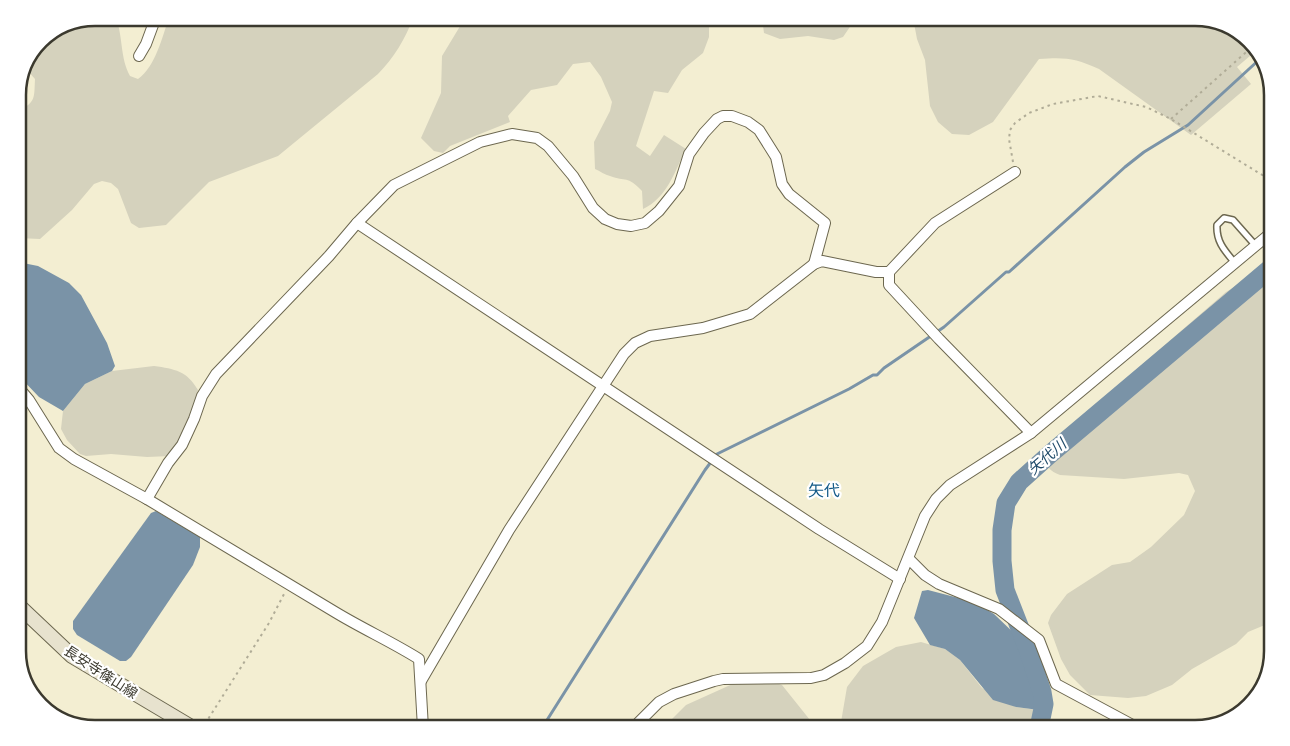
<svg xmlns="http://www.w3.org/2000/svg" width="1290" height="746" font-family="Arial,'Noto Sans JP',sans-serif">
<rect width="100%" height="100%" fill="#f3eed2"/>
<!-- green -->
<g fill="#d5d2bd">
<path d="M96,17L116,18C123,36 120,58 130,76L138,79C156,66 162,37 169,18H413C406,38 393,59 378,74L278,156L209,182L166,225L139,228L131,223L118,189L111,183L102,181L94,184L72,210L40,239L18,238V112C36,101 34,99 35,79L27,70L41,40Z"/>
<path d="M465,18H709V37L703,53L682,70L668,93L654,91L636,146L650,156L664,135L686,149C675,171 667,198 643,209L642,191C627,175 626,182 610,176C605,175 600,171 595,169L594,142L610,111L612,102L601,77L590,62L573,64L557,85L531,90L508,116L510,122L450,146L443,153L434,151L421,138L441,93L442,56Z"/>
<polygon points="762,18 762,17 856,18 843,37 834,40 808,36 780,39 764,33"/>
<path d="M913,18H1194L1233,28L1257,50L1237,67L1251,84L1191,135L1099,69C1075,58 1065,57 1039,59L993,122L969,135L952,134L938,122L930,106L925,60L917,39Z"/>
<path d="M1272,264V622L1248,632L1236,644L1192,669L1172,685L1146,696L1128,698L1090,695L1070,675L1061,659L1048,623L1051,615L1067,594L1112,565L1130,562L1151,547L1184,515L1195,491L1188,475L1179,473L1124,479L1060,475C1039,467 1046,455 1055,440L1226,292Z"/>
<path d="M154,366C175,369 187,371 198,390L192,415L170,456L147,457L111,454L86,456L80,454L67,440L61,429L63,411L85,384L112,371Z"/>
<polygon points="921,642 945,649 952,654 960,660 982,688 1016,707 1039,710 1034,728 835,728 841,722 847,687 863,666 896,647"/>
<polygon points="737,682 773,682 782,685 810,720 817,725 833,728 663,728 686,705"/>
</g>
<!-- water -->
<g fill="#7a93a7">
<polygon points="18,262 38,266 69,283 81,295 107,343 115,366 112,371 85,384 63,411 39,397 18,375"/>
<polygon points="156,511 200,537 200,547 193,565 131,657 126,661 120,661 77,635 73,629 73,621 151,513"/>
<polygon points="928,590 974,602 994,614 1020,639 1039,710 1016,707 993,700 960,660 945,649 930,645 914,618 922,591"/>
</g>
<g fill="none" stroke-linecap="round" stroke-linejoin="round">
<!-- stream -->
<polyline stroke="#7a93a7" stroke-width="3" points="542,728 705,470 717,454 849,389 873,375 877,375 884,368 944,327 1006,272 1009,272 1125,167 1144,152 1188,125 1261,58"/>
<!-- river -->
<polyline stroke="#7a93a7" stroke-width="19" points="1039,728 1044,704 1042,692 1028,649 1005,590 1002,561 1002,530 1006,503 1019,482 1049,455 1272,267"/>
<defs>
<path id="lane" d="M1235,263C1225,251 1216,242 1217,225L1224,218L1233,220L1256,246"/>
<g id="street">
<polyline points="139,56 146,44 156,17"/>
<polyline points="1015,172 935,223 889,272 889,285 939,339 1031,433"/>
<polyline points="357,223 819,529 900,579"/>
<path d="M18,387L29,400L59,448L74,459L147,499L335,612C363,629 392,642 419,659L423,728"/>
<polyline points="147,499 168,463 182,445 194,419 202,396 216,374 329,256 357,223 394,185 480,142 512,134 537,138 548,146 573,176 593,208 605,219 617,224 631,226 645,223 659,211 679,186 689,154 704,133 717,119 723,116 732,116 748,122 759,130 776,157 782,184 789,194 825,223 814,264"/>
<polyline points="909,559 925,575 939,584 999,609 1039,640 1056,684 1138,728"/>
<polyline points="421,681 509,530 624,354 635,343 650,336 703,328 750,314 814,264 822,261 876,272 889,272"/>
<polyline points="633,728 659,702 674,694 714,681 723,679 811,678 824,675 845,663 867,646 882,622 925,516 936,499 950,485 1031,433 1272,232"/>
</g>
<polyline id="secondary" points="18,605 72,656 193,728"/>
</defs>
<!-- lane casing -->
<use href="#lane" stroke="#6c674f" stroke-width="8"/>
<!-- street casing -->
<use href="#street" stroke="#6c674f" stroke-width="12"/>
<!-- secondary casing -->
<use href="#secondary" stroke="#6c674f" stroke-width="16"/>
<!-- path -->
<g stroke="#b0ac97" stroke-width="2" stroke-dasharray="2.5 4" stroke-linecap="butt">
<polyline points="1171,119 1253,46"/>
<polyline points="1013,162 1009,139 1010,130 1015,123 1029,113 1053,104 1098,96 1146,107 1171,119 1272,181"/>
<polyline points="205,724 269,623 284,594"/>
</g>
<!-- lane -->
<use href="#lane" stroke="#fff" stroke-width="5"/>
<!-- street -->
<use href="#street" stroke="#fff" stroke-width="10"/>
<!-- secondary -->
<use href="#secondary" stroke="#e7e2ce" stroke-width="14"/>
</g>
<g text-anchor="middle" stroke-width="4.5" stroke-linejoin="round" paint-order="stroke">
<!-- street labels -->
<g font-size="14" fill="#3b392e" stroke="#fff">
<text transform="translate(101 672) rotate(33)" y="5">長安寺篠山線</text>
</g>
<!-- water labels -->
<g font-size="15" font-style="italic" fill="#1f4a69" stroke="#fff">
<text transform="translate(1047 457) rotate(-41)" y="5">矢代川</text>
</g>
<!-- quarter labels -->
<g font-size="16" fill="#125987" stroke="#fff">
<text x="824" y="496">矢代</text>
</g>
</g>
<!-- crop -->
<path d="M0 0H1290V746H0ZM95 26H1195A69 69 0 0 1 1264 95V651A69 69 0 0 1 1195 720H95A69 69 0 0 1 26 651V95A69 69 0 0 1 95 26Z" fill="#fff" fill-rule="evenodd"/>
<path fill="none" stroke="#3b392e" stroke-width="2.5" d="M95 26H1195A69 69 0 0 1 1264 95V651A69 69 0 0 1 1195 720H95A69 69 0 0 1 26 651V95A69 69 0 0 1 95 26Z"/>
</svg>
